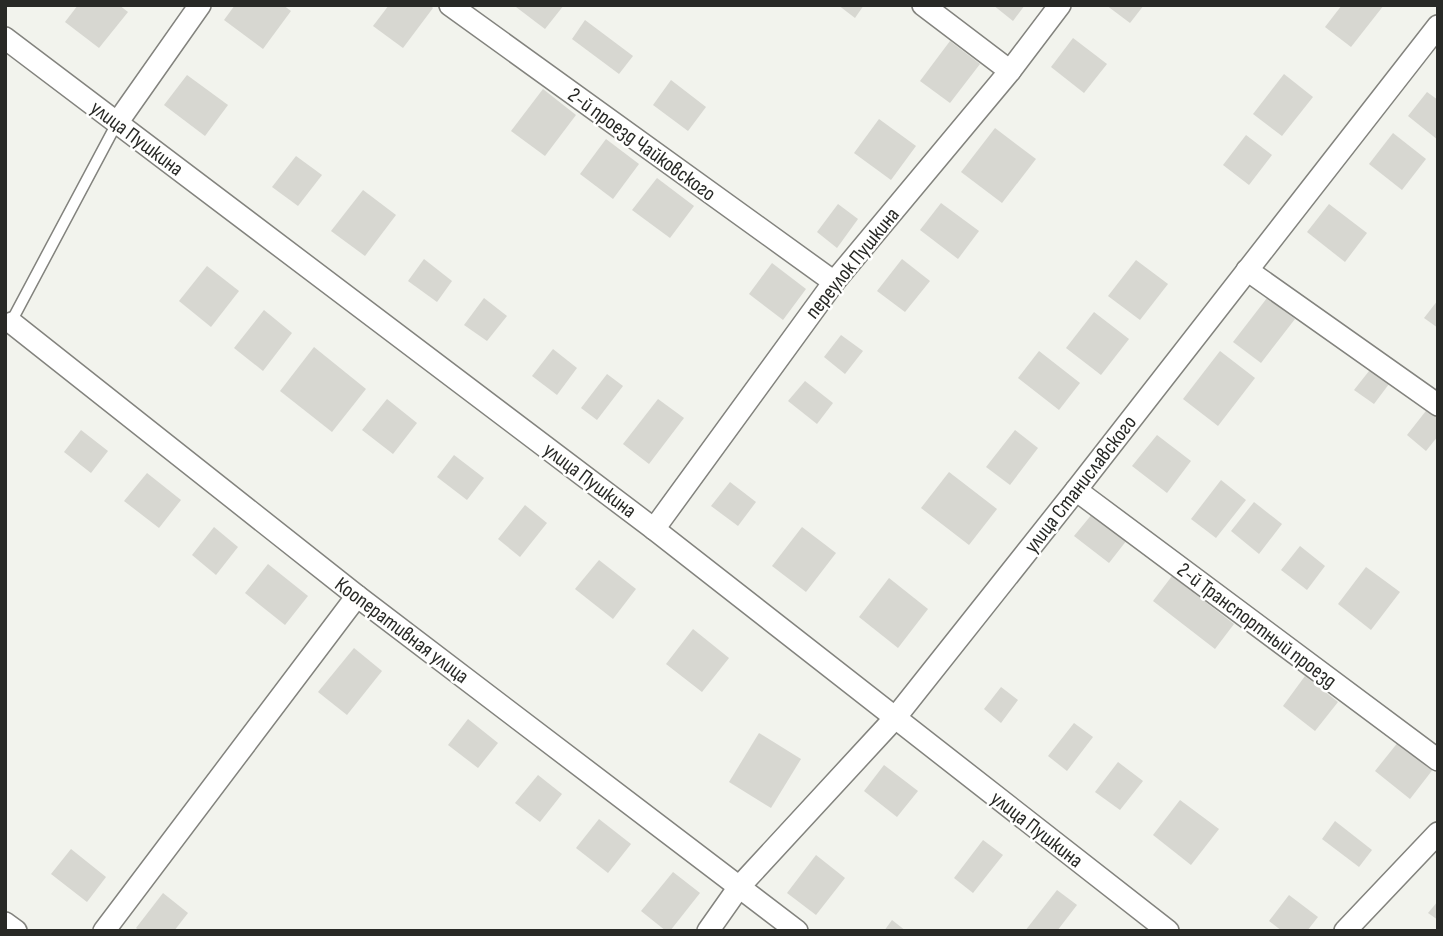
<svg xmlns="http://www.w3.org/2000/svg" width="1443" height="936" font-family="'Sofia Sans Condensed',sans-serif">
<rect width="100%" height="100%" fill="#f2f3ed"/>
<!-- building -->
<g fill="#d7d7d1">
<polygon points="78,5 119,5 128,12 99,48 65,22"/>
<polygon points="235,5 283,5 291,11 263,49 224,20"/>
<polygon points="389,5 430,5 433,8 403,48 373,26"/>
<polygon points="517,5 564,5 545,29 516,7"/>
<polygon points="838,5 864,5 855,18"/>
<polygon points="993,5 1025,5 1013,21"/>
<polygon points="1106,5 1144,5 1130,23"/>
<polygon points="1342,5 1384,5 1351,47 1325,27"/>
<polygon points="585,20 633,56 619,74 572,39"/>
<polygon points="1073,38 1107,64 1084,93 1051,67"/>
<polygon points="950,41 980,64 950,103 920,81"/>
<polygon points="1284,74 1313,97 1282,136 1253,114"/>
<polygon points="187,75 228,105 205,136 164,105"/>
<polygon points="671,80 706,107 688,131 653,105"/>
<polygon points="543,89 576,115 545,156 511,131"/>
<polygon points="1427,92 1438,100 1438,140 1408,116"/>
<polygon points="879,119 916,146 891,180 854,153"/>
<polygon points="995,128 1036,159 1002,203 961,172"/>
<polygon points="1393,133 1426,159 1402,190 1369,164"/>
<polygon points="1246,135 1272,155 1249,185 1223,165"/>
<polygon points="606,139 639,164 613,199 580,174"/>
<polygon points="296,156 322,175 298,206 272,187"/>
<polygon points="657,178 694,206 670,238 632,210"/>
<polygon points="363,190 396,215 365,256 331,231"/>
<polygon points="941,203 979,231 958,259 920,230"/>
<polygon points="838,204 858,219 837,248 817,232"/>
<polygon points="1329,204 1367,233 1345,262 1307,232"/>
<polygon points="424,259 452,281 437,302 408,281"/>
<polygon points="902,259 930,281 905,312 877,291"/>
<polygon points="1136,260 1168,284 1140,320 1108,296"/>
<polygon points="772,263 806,289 783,320 749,294"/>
<polygon points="207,266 239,291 211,327 179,301"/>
<polygon points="484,298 507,316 487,341 464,325"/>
<polygon points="1267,298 1295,319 1261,363 1233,342"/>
<polygon points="1438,300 1438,328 1424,318"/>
<polygon points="264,310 292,333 263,371 234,348"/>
<polygon points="1094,312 1129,339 1101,375 1066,348"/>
<polygon points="841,335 863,351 845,374 824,357"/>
<polygon points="314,347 366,389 332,432 280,391"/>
<polygon points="553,349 577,368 557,395 532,376"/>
<polygon points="1039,351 1080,383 1059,410 1018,378"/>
<polygon points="1220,351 1255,378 1218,426 1183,399"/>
<polygon points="1373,366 1392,380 1374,404 1354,390"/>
<polygon points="607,374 623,386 597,420 581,408"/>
<polygon points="805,381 833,403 817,424 788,401"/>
<polygon points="387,399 417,423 393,454 362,430"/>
<polygon points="658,399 684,418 649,464 623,444"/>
<polygon points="1429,407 1438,414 1438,436 1426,451 1407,435"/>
<polygon points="81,430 108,451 91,473 64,452"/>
<polygon points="1015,430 1038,448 1010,485 986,467"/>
<polygon points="1157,435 1191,461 1167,493 1132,466"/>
<polygon points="454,455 484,478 467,500 437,477"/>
<polygon points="949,472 997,509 969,545 921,508"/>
<polygon points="147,473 181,500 159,528 124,501"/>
<polygon points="1221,480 1246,500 1216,538 1191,519"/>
<polygon points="730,482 756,502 738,526 711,506"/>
<polygon points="1254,502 1282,524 1259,554 1231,531"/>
<polygon points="525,505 547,523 520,557 498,539"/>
<polygon points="1093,513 1127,540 1109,563 1074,536"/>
<polygon points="214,527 238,547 216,575 192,555"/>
<polygon points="802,527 836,553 806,592 772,566"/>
<polygon points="1300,546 1325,566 1307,590 1281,570"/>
<polygon points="599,560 636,589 613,619 575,589"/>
<polygon points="268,564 308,596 285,625 245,593"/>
<polygon points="1366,567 1400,592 1371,630 1338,604"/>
<polygon points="1172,576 1234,624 1215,649 1153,601"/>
<polygon points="889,578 928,609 898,648 859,617"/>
<polygon points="693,629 729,658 702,692 666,664"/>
<polygon points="354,648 382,671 347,715 318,692"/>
<polygon points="1305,676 1338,702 1315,731 1283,706"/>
<polygon points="1001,687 1018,700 1001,723 984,709"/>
<polygon points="468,719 498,743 478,768 448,745"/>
<polygon points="1074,723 1093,737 1067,771 1048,756"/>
<polygon points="759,733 801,759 771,808 729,782"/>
<polygon points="1399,741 1434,768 1410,799 1375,771"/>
<polygon points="1118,762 1143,781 1120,810 1095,792"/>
<polygon points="884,765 918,791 897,817 864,791"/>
<polygon points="538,775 562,794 540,822 515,803"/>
<polygon points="1180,800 1219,829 1191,865 1153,835"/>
<polygon points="599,819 631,844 608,873 576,848"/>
<polygon points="1335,821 1372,850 1359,867 1322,839"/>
<polygon points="983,840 1003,855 973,893 954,878"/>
<polygon points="71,849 106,877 87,902 51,874"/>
<polygon points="816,855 845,878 816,915 787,893"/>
<polygon points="673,872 700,893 670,931 666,931 641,911"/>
<polygon points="1057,890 1077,905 1057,931 1025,931"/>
<polygon points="163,893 188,913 174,931 140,931 136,928"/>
<polygon points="1289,895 1318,917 1307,931 1282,931 1269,921"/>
<polygon points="1438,901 1438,920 1428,913"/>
<polygon points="892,920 906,931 884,931"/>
</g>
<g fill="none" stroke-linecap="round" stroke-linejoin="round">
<defs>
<polyline id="service" points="10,324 117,123"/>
<g id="minor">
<polyline points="450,5 834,282"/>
<polyline points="923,5 1010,71"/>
<polyline points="5,38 654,529 1168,931"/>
<polyline points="117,123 200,5"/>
<polyline points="1247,270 1438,405"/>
<polyline points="12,323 357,596 797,931"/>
<polyline points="1076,490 1438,760"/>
<polyline points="654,529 834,282 1010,71 1060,5"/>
<polyline points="5,923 16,931"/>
<polyline points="104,931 357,596"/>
<polyline points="708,931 739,887 895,718 1076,490 1438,26"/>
<polyline points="1345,931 1438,833"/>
</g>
</defs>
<!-- service casing -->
<use href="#service" stroke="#83837e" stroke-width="13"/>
<!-- minor casing -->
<use href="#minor" stroke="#83837e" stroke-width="24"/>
<!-- service -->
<use href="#service" stroke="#fff" stroke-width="10"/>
<!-- minor -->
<use href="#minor" stroke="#fff" stroke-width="21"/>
</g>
<g text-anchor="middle" stroke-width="5" stroke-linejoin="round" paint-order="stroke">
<!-- street labels -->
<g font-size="21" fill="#282926" stroke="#fffffe">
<text transform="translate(137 138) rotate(37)" y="7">улица Пушкина</text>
<text transform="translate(642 144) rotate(36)" y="7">2-й проезд Чайковского</text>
<text transform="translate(852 263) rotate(-51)" y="7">переулок Пушкина</text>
<text transform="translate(590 480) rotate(37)" y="7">улица Пушкина</text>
<text transform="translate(1080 484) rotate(-52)" y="7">улица Станиславского</text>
<text transform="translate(1257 625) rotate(37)" y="7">2-й Транспортный проезд</text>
<text transform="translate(402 630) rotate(37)" y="7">Кооперативная улица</text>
<text transform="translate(1037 829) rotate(38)" y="7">улица Пушкина</text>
</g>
</g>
<!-- border -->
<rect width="1443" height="936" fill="none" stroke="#282926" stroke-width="14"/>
</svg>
